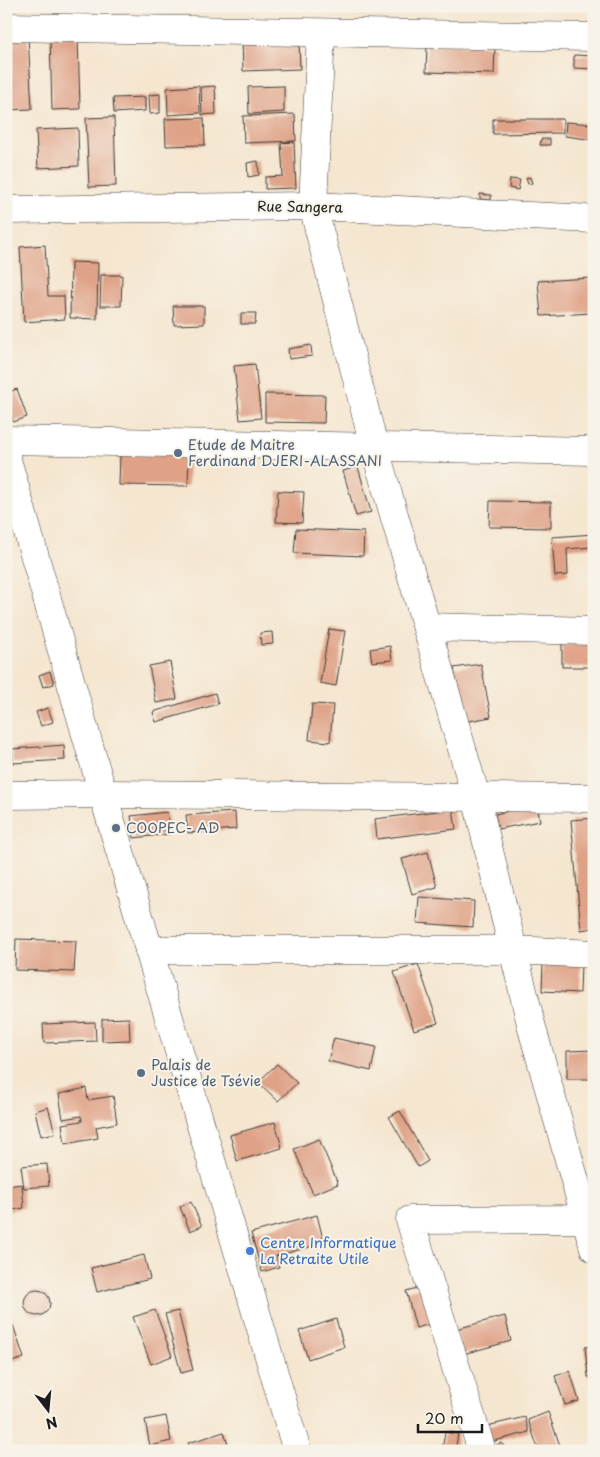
<svg xmlns="http://www.w3.org/2000/svg" width="600" height="1457" font-family="'Playpen Sans',sans-serif">
<rect width="100%" height="100%" fill="#f7f3e8"/>
<filter id="ink" filterUnits="userSpaceOnUse"><feTurbulence type="fractalNoise" baseFrequency=".02" numOctaves="2"/><feDisplacementMap in="SourceGraphic" scale="10" xChannelSelector="R" yChannelSelector="G"/><feConvolveMatrix kernelMatrix="1 2 1 2 8 2 1 2 1" color-interpolation-filters="sRGB"/></filter>
<filter id="wash" filterUnits="userSpaceOnUse"><feTurbulence type="fractalNoise" baseFrequency=".0096" numOctaves="4" result="noise"/><feDisplacementMap in="SourceGraphic" scale="20" xChannelSelector="R" yChannelSelector="G"/><feGaussianBlur stdDeviation="1.12" result="paint"/><feColorMatrix in="noise" values="0 0 0 0 0 0 0 0 0 0 0 0 0 0 0 0 0 1.4 0 .05"/><feComposite in="paint" operator="in"/></filter>
<g filter="url(#wash)">
<rect width="100%" height="100%" fill="#f5e6d0"/>
<g id="blocks">
<!-- building -->
<g fill="#dfa287">
<polygon points="28,36 32,109 7,110 6,38"/>
<polygon points="78,36 80,109 52,110 50,37"/>
<polygon points="299,39 300,69 243,71 242,41"/>
<polygon points="427,44 495,46 494,74 426,72"/>
<polygon points="574,55 594,56 594,69 574,68"/>
<polygon points="199,86 200,113 168,115 167,88"/>
<polygon points="215,86 216,114 202,115 201,87"/>
<polygon points="284,86 284,112 249,114 248,87"/>
<polygon points="160,94 160,113 150,114 149,95"/>
<polygon points="145,97 145,111 114,113 113,98"/>
<polygon points="295,114 296,141 244,143 243,116"/>
<polygon points="114,117 116,186 89,187 86,118"/>
<polygon points="204,118 205,145 166,146 165,119"/>
<polygon points="493,119 563,119 563,133 493,134"/>
<polygon points="566,122 594,124 594,140 565,136"/>
<polygon points="78,128 79,166 38,168 36,130"/>
<polygon points="541,139 550,139 550,145 540,145"/>
<polygon points="294,142 296,188 265,189 265,177 283,176 281,143"/>
<polygon points="258,161 259,175 248,177 247,163"/>
<polygon points="530,177 532,183 528,184 526,178"/>
<polygon points="510,179 520,180 518,190 509,188"/>
<polygon points="480,194 491,195 491,200 480,199"/>
<polygon points="45,245 48,296 64,296 65,319 24,322 20,247"/>
<polygon points="71,262 98,263 97,319 70,318"/>
<polygon points="101,275 122,275 121,306 100,306"/>
<polygon points="590,278 592,313 541,316 538,281"/>
<polygon points="173,306 204,306 204,324 174,325"/>
<polygon points="241,313 256,313 255,324 241,324"/>
<polygon points="311,345 312,356 289,359 288,349"/>
<polygon points="255,364 261,418 240,420 234,366"/>
<polygon points="17,389 27,417 13,422 6,403 6,393"/>
<polygon points="265,394 325,395 324,423 265,422"/>
<polygon points="120,454 189,455 188,486 119,485"/>
<polygon points="358,467 371,512 356,516 343,471"/>
<polygon points="278,491 304,492 302,523 276,522"/>
<polygon points="490,501 551,502 551,528 489,527"/>
<polygon points="296,529 364,532 363,556 294,553"/>
<polygon points="594,534 594,556 592,556 592,547 567,549 568,575 555,576 552,537"/>
<polygon points="329,629 345,631 336,686 320,683"/>
<polygon points="272,632 273,644 261,645 260,633"/>
<rect x="562" y="643" width="32" height="24"/>
<polygon points="390,646 392,660 372,662 370,649"/>
<polygon points="170,662 177,699 156,703 149,666"/>
<polygon points="481,664 491,717 463,722 454,668"/>
<polygon points="50,671 54,684 43,687 39,675"/>
<polygon points="215,693 218,704 156,722 153,712"/>
<polygon points="312,704 333,705 330,742 309,740"/>
<polygon points="48,708 53,722 41,726 36,712"/>
<polygon points="64,745 65,760 13,763 12,749"/>
<polygon points="537,805 540,821 498,829 495,814"/>
<polygon points="453,809 456,829 377,839 375,819"/>
<polygon points="167,812 170,834 134,838 131,816"/>
<polygon points="235,812 236,829 188,833 186,815"/>
<polygon points="594,818 594,928 581,930 571,820"/>
<polygon points="428,852 437,887 412,894 402,859"/>
<polygon points="419,897 474,901 473,927 417,923"/>
<polygon points="16,939 76,941 74,972 15,970"/>
<polygon points="543,962 581,964 580,993 542,991"/>
<polygon points="418,964 438,1023 414,1030 394,972"/>
<polygon points="129,1018 130,1040 102,1041 102,1019"/>
<polygon points="95,1022 96,1041 44,1043 43,1024"/>
<polygon points="334,1038 376,1047 371,1071 328,1061"/>
<polygon points="594,1050 594,1079 567,1079 567,1051"/>
<polygon points="277,1064 297,1083 278,1101 258,1082"/>
<polygon points="86,1088 88,1100 113,1096 117,1123 96,1127 98,1138 65,1144 62,1124 82,1121 81,1116 63,1119 59,1094"/>
<polygon points="48,1107 55,1133 41,1136 35,1111"/>
<polygon points="400,1111 428,1161 418,1167 389,1117"/>
<polygon points="275,1122 282,1148 237,1161 230,1135"/>
<polygon points="319,1139 338,1184 313,1194 294,1149"/>
<polygon points="47,1164 49,1186 24,1188 21,1166"/>
<polygon points="22,1184 24,1208 6,1211 6,1186"/>
<polygon points="191,1202 202,1226 190,1231 180,1207"/>
<polygon points="317,1215 324,1243 276,1256 279,1267 262,1272 251,1233"/>
<polygon points="144,1255 150,1279 97,1292 91,1268"/>
<polygon points="421,1287 431,1324 416,1328 406,1291"/>
<circle cx="37" cy="1303" r="13"/>
<polygon points="155,1310 172,1356 151,1364 133,1317"/>
<polygon points="178,1311 193,1370 181,1373 165,1314"/>
<polygon points="505,1316 511,1341 463,1354 456,1329"/>
<polygon points="336,1319 344,1347 308,1359 299,1331"/>
<polygon points="13,1325 24,1358 6,1364 6,1327"/>
<polygon points="594,1346 594,1377 588,1377 585,1347"/>
<polygon points="570,1371 579,1401 565,1405 555,1376"/>
<polygon points="548,1412 562,1451 539,1451 528,1420"/>
<polygon points="166,1416 171,1441 150,1446 145,1420"/>
<polygon points="525,1417 529,1432 491,1442 487,1426"/>
<polygon points="224,1432 230,1451 191,1451 188,1443"/>
<polygon points="445,1432 458,1434 455,1451 442,1451"/>
<polygon points="502,1443 505,1451 493,1451 492,1447"/>
</g>
</g>
</g>
<g filter="url(#ink)">
<use href="#blocks" fill-opacity="0" stroke="#3d3a37" stroke-width="1"/>
<g fill="none" stroke-linecap="round" stroke-linejoin="round">
<defs>
<g id="minor">
<polyline points="6,27 594,37"/>
<polyline points="321,33 313,206 374,446 476,797 533,1032 594,1248"/>
<polyline points="6,210 313,206 594,219"/>
<polyline points="6,440 594,451"/>
<polyline points="6,456 103,794 297,1451"/>
<polyline points="427,627 594,631"/>
<polyline points="6,795 103,794 594,798"/>
<polyline points="149,950 513,950 594,954"/>
<polyline points="482,1451 410,1220 585,1219"/>
</g>
</defs>
<!-- minor casing -->
<use href="#minor" stroke="#3d3a37" stroke-width="29"/>
<!-- minor -->
<use href="#minor" stroke="#fff" stroke-width="28"/>
</g>
</g>
<!-- markers -->
<g fill="#5c6f8a" stroke="#f7f3e8" stroke-width="2">
<circle cx="178" cy="453" r="5"/>
<circle cx="116" cy="828" r="5"/>
<circle cx="141" cy="1073" r="5"/>
</g>
<circle fill="#3f7fe0" stroke="#f7f3e8" stroke-width="2" cx="250" cy="1251" r="5"/>
<g text-anchor="middle" stroke-width="4" stroke-linejoin="round" paint-order="stroke">
<!-- street labels -->
<g font-size="14" fill="#1c1c1c" stroke="#f7f3e8">
<text transform="translate(300 207) rotate(1)" y="5">Rue Sangera</text>
</g>
<!-- service labels -->
<g font-size="14" fill="#4e5e75" stroke="#f7f3e8" text-anchor="start">
<text x="188" y="450">Etude de Maitre<tspan x="188" dy="16">Ferdinand DJERI-ALASSANI</tspan></text>
<text x="126" y="833">COOPEC- AD</text>
<text x="151" y="1070">Palais de<tspan x="151" dy="16">Justice de Tsévie</tspan></text>
</g>
<!-- shop labels -->
<g font-size="14" fill="#366cbe" stroke="#f7f3e8" text-anchor="start">
<text x="260" y="1248">Centre Informatique<tspan x="260" dy="16">La Retraite Utile</tspan></text>
</g>
</g>
<!-- margin -->
<rect width="600" height="1457" fill="none" stroke="#f7f3e8" stroke-width="25"/>
<!-- north arrow -->
<g transform="translate(48 1410) rotate(164)" stroke="#f7f3e8" stroke-width="4" paint-order="stroke">
<path d="M0-4L9 19L0 12L-9 19Z" fill="#1c1c1c"/>
<text y="-8" font-size="14" font-weight="bold" text-anchor="middle" fill="#1c1c1c">N</text>
</g>
<!-- scale -->
<path d="M418 1424v8h64v-8" fill="none" stroke="#1c1c1c" stroke-width="2.5"/>
<text x="425" y="1424" font-size="15" fill="#1c1c1c" stroke="#f7f3e8" stroke-width="4" paint-order="stroke">20 m</text>
</svg>
